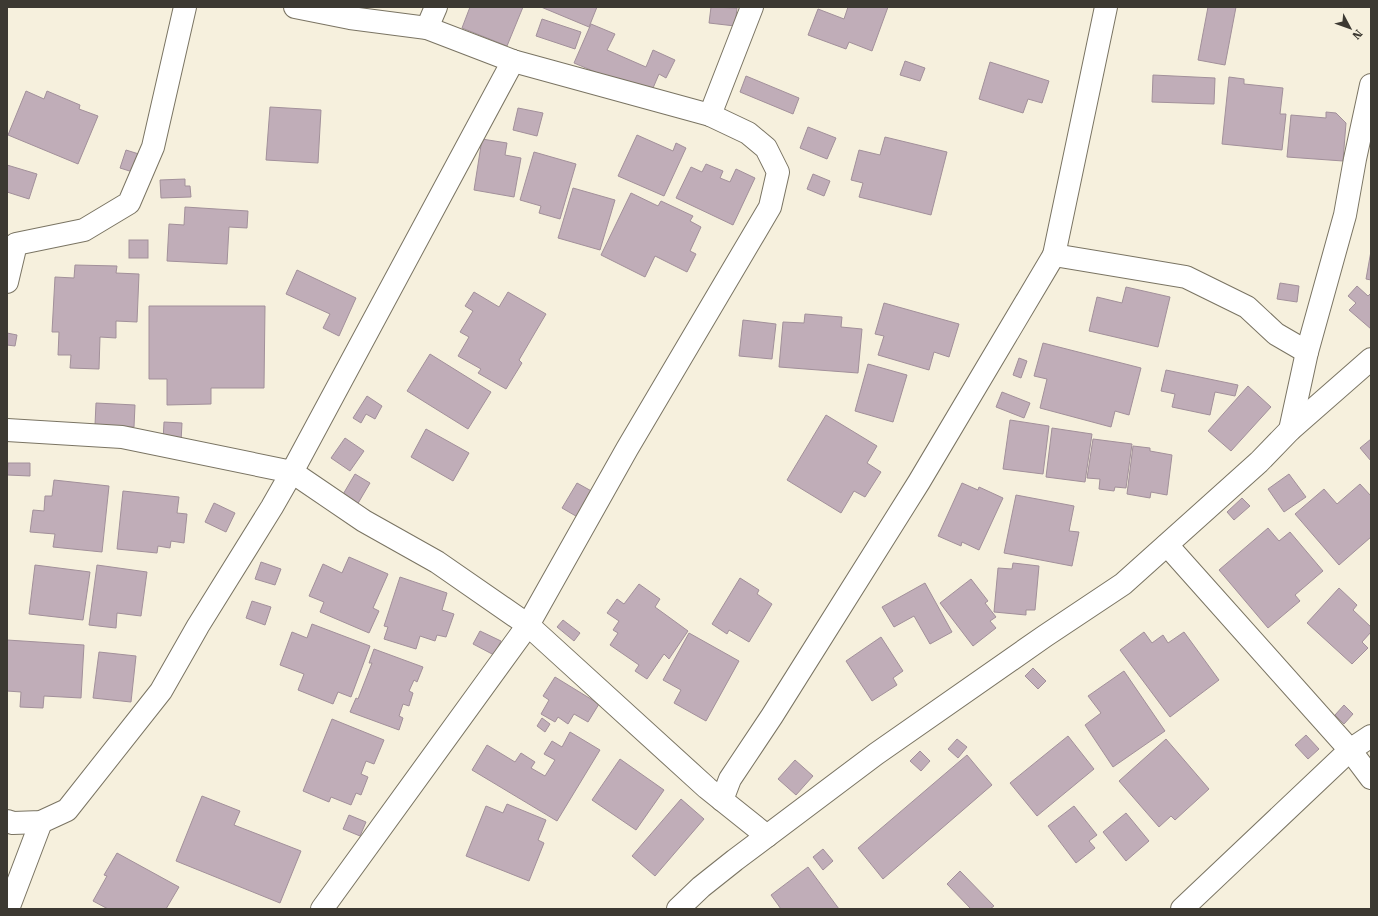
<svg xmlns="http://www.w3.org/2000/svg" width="1378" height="916" font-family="'Roboto Serif',serif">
<rect width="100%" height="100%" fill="#f6f0dd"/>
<!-- building -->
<g fill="#c0adb8" stroke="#a2909a">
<polygon points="470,7 523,7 507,46 462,28"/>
<polygon points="541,7 597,7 589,27"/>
<polygon points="711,7 737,8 735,26 709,23"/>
<polygon points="848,7 888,7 872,51 849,42 846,49 808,35 818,9 844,19"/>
<polygon points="1208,7 1236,7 1225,65 1198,60"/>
<polygon points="542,19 581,32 575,49 536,36"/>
<polygon points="591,24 615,34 607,50 646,67 653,50 675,60 666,78 659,74 650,95 574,63"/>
<polygon points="905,61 925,68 920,81 900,75"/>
<polygon points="990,62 1049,81 1042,103 1028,99 1023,113 979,99"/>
<polygon points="1153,75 1215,78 1214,104 1152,102"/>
<polygon points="746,76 799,98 793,114 740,92"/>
<polygon points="1229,77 1244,79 1244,84 1283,88 1280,114 1286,114 1282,150 1222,144"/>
<polygon points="26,91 44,99 47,91 80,105 79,109 98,116 78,164 8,135"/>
<polygon points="270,107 321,110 318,163 266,160"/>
<polygon points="518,108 543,113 537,136 513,130"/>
<polygon points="1326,112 1336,113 1346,123 1343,161 1287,157 1291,115 1326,118"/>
<polygon points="808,127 836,138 827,159 800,148"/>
<polygon points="637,135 673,151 676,143 686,148 664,196 618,176"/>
<polygon points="885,137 947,152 931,215 859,197 863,183 851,180 859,150 880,155"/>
<polygon points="482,139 507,143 505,155 521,158 514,197 474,190"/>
<polygon points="126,150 142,155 136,173 120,168"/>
<polygon points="534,152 576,164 560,219 539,213 541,206 520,200"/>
<polygon points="706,164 723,171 720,178 730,182 736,169 755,178 733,225 676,198 691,167 702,172"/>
<polygon points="7,165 37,174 29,199 7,192"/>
<polygon points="813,174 830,181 824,196 807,189"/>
<polygon points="185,179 185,186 190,186 191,197 161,198 160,180"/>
<polygon points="573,188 615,200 600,250 558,238"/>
<polygon points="631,193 658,206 661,201 693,216 690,221 701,227 690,251 696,254 687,272 655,256 645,277 601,255"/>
<polygon points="185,207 248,211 247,228 229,227 227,264 167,261 169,224 184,225"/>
<rect x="129" y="240" width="19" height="18"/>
<polygon points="1371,251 1371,280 1366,279"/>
<polygon points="75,265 117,266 116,273 139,274 137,322 116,321 116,338 100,337 99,369 70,368 71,355 58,355 59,332 52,332 55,277 74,278"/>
<polygon points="297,270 356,298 339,336 323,328 330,314 286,294"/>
<polygon points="1280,283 1299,286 1297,302 1277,299"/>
<polygon points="1357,286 1368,296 1371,293 1371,329 1349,310 1356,303 1348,296"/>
<polygon points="1126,287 1170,297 1158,347 1089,331 1097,297 1122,303"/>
<polygon points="474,292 499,307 508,292 546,314 519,360 522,363 506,389 478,373 481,369 458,356 469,337 460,332 473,311 465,306"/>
<polygon points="884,303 959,324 949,357 934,352 929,370 878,355 884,336 875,334"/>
<polygon points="149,306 265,306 264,388 211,388 211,404 167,405 167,379 149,379"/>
<polygon points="805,314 842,317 841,327 862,329 858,373 779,367 783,322 804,323"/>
<polygon points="743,320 776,324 772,359 739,356"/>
<polygon points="7,333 17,335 15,346 7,345"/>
<polygon points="1043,343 1141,368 1129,415 1115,411 1111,427 1040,408 1047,379 1034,376"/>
<polygon points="430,354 491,392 468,429 407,391"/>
<polygon points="1019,358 1027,361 1021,378 1013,375"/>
<polygon points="868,364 907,375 893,422 855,411"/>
<polygon points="1166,370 1238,385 1235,396 1215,392 1210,415 1172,407 1175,394 1161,391"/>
<polygon points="1248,386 1271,407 1231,451 1208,431"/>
<polygon points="1002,392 1030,403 1024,418 996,407"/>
<polygon points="367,396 382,406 375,419 366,414 361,423 353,418"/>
<polygon points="96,403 135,405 134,427 95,425"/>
<polygon points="826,415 877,446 867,463 881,472 865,497 854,491 841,513 787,480"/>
<polygon points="1010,420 1049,426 1043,474 1003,469"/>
<polygon points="164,422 182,423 181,442 163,441"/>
<polygon points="1052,428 1092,434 1085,482 1046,477"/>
<polygon points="426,429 469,453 453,481 411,457"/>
<polygon points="345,438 364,451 350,471 331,458"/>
<polygon points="1093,439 1132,444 1126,488 1115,487 1114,491 1099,489 1100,479 1087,478"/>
<polygon points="1371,439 1371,461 1360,448"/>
<polygon points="1133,446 1150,448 1150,451 1172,455 1167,495 1151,492 1150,498 1127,494"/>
<polygon points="8,463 30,463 30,476 7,475"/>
<polygon points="355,474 370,483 357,505 342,496"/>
<polygon points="1289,474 1306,497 1284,512 1268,489"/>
<polygon points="54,480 109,486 102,552 53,547 55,534 30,532 33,510 44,511 45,496 52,496"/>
<polygon points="577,483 595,493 581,519 562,508"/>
<polygon points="962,483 978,490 979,487 1003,498 979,550 962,542 961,546 938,536"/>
<polygon points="1360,484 1371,496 1371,537 1339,565 1295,514 1324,489 1337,504"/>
<polygon points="123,491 179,497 177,513 187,514 184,543 171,541 170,548 158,546 157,553 117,549"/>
<polygon points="1016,495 1074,506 1069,531 1079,532 1072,566 1004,553"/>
<polygon points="1242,498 1250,506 1234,520 1227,512"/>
<polygon points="214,503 235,513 226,532 205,522"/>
<polygon points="1268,528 1279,541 1290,532 1323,571 1295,595 1300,601 1268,628 1219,570"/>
<polygon points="349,557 388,574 373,608 379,611 369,633 320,612 324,602 309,596 323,564 342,573"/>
<polygon points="261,562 281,569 275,585 255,579"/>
<polygon points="1013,563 1039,566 1035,610 1026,610 1026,615 994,612 998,568 1012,569"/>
<polygon points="35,565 90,572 83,620 29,614"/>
<polygon points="97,565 147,572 141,616 117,613 116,628 89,625"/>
<polygon points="400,577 447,593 442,610 454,614 446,637 437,635 435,641 420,636 416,649 384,639 388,627 384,626"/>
<polygon points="740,578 759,590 757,594 772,604 749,642 729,630 727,634 712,624"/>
<polygon points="971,579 988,601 985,603 996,617 990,621 996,628 973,646 940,603"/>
<polygon points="925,583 952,632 930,644 914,616 894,627 882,607"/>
<polygon points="639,584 660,599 655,607 688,631 669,659 664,654 647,679 635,671 639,665 610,645 618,633 613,630 619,621 607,613 617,599 624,604"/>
<polygon points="1339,588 1357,605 1353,610 1371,627 1371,632 1362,642 1368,648 1352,664 1307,623"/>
<polygon points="252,601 271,607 265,625 246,618"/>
<polygon points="563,620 580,633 574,641 557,627"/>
<polygon points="312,624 370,646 351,697 338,692 333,704 298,690 304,674 280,665 292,632 307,638"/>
<polygon points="480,631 501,641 494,655 473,644"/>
<polygon points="1144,632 1152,643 1163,635 1168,643 1184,632 1219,680 1170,717 1120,650"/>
<polygon points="689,633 739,661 706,721 674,703 681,690 663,680"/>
<polygon points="881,637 903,671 893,678 897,685 872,701 846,661"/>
<polygon points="7,640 84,645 81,698 44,696 43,708 20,707 21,692 7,691"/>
<polygon points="374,649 423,667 417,682 414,680 409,691 413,693 409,706 403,704 399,716 403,718 399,730 350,712 356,698 358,699 372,663 369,663"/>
<polygon points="99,652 136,656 131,702 93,698"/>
<polygon points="1033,668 1046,681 1038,689 1025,676"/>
<polygon points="1124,671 1165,731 1113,767 1085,725 1101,713 1088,696"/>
<polygon points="555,677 599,704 588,722 574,714 568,724 558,717 555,722 541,714 549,700 543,696"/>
<polygon points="1344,705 1353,714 1344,724 1335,715"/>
<polygon points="542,718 550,724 545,732 537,726"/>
<polygon points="332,719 384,740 374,764 366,761 361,774 368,777 361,795 356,793 351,805 331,797 329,802 303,791"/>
<polygon points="570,732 600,750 557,821 472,770 487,745 515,762 521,753 535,762 531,768 545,776 555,760 544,754 552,741 562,747"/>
<polygon points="1306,735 1319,749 1308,759 1295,745"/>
<polygon points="1068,736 1094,769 1037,816 1010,783"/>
<polygon points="957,739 967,747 958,758 948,749"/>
<polygon points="1166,739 1209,789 1175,820 1171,816 1159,827 1119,781"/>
<polygon points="920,751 930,761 921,771 910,761"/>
<polygon points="967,755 992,785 883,879 858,848"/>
<polygon points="620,759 664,790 636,830 592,800"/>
<polygon points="795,760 813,776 796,795 778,779"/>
<polygon points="202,796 240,811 234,825 301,851 280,903 176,861"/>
<polygon points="681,799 704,819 655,876 632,856"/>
<polygon points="507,804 546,820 538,840 544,843 529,881 466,856 486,806 503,813"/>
<polygon points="1074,806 1097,835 1089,841 1095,848 1076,863 1048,826"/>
<polygon points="1126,813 1149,841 1126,861 1103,832"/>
<polygon points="349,815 366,822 360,836 343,829"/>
<polygon points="823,849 833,861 823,870 813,857"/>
<polygon points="117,853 179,887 166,909 108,909 93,901 107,876 104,875"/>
<polygon points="808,867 839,909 781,909 771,895"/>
<polygon points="960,871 994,906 990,909 971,909 947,884"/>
</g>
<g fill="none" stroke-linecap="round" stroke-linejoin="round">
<defs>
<g id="minor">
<polyline points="295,7 350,18 427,28 513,61 710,115 748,133 766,148 778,172 770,207 627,449 528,625 322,909"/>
<polyline points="427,28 436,7"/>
<polyline points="710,115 752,7"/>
<polyline points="1054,255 1106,7"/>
<polyline points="7,282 16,244 84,230 129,203 153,147 185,7"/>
<polyline points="7,430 122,437 292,472 364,521 437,562 528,625 707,788 767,836"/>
<polyline points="1290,430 1307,352 1345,215 1355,159 1371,85"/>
<polyline points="1167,545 1350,750 1371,778"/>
<polyline points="722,800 730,779 772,716 919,482 1054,255 1186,277 1247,307 1276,334 1307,352"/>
<polyline points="7,821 13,823 41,822 67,810 161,691 198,626 272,507 292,472 513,61"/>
<polyline points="8,909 41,822"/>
<polyline points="678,909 701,887 735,860 876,754 1045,636 1123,584 1259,462 1290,430 1371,359"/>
<polyline points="1182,909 1350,750 1371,736"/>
</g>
</defs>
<!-- minor casing -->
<use href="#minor" stroke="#7a7463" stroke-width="24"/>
<!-- minor -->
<use href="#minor" stroke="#fff" stroke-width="22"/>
</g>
<!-- border -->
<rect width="1378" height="916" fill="none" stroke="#3c3932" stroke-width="16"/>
<!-- north arrow -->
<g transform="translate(1350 28) rotate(131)" stroke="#f6f0dd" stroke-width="3" paint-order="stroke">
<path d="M0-3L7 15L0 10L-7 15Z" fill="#3c3932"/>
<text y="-6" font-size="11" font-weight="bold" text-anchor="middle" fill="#3c3932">N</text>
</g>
</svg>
